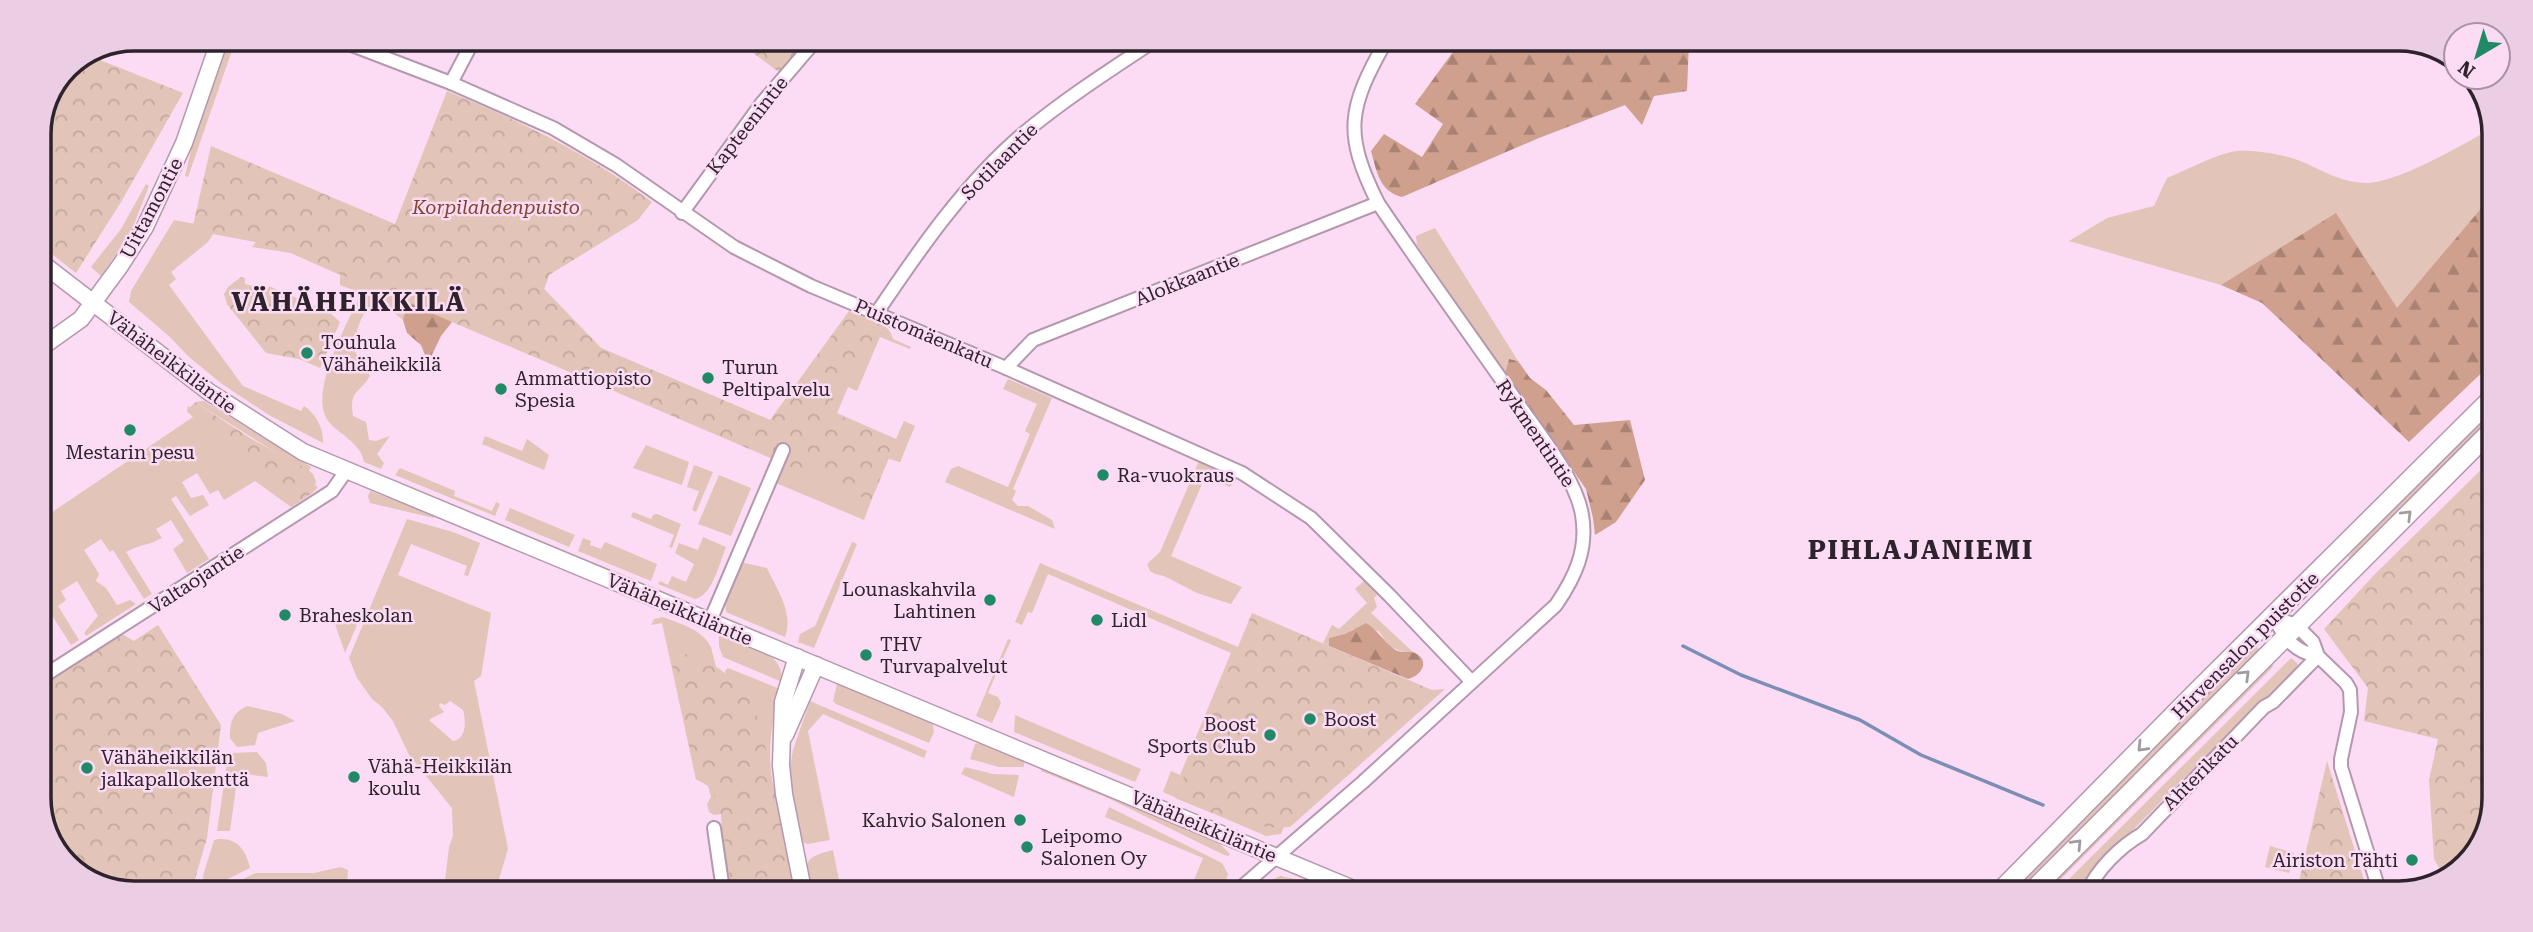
<svg xmlns="http://www.w3.org/2000/svg" width="2533" height="932" font-family="'Roboto Serif',serif">
<defs>
<pattern id="forest-firs" width="22" height="20" patternUnits="userSpaceOnUse" patternTransform="scale(1.75)"><rect width="22" height="20" fill="#d0a08e"/><path d="M5 1l3.5 6h-7zM16 11l3.5 6h-7z" fill="#a98274"/></pattern>
<pattern id="park-crowns" width="20" height="18" patternUnits="userSpaceOnUse" patternTransform="scale(1.75)"><rect width="20" height="18" fill="#e2c4b8"/><path d="M2 6a3 3 0 1 1 6 0M12 15a3 3 0 1 1 6 0" fill="none" stroke="#c2a89e"/></pattern>
</defs>
<rect width="100%" height="100%" fill="#fbdcf4"/>
<!-- green -->
<g fill="#e2c4b8" fill-rule="evenodd">
<polygon points="228,39 236,39 188,177 185,176 193,142"/>
<path d="M2494,127V193L2397,309L2336,214L2221,285L2069,241L2107,218L2154,206L2167,178C2187,170 2210,157 2231,152C2247,148 2280,154 2295,159C2319,168 2340,183 2366,183C2398,183 2466,143 2494,127Z"/>
<polygon points="146,184 149,186 131,232 101,276 91,267 121,229"/>
<path d="M174,220L210,227L215,231L208,242L171,272L176,279L169,285L243,386L301,411L304,406C316,414 324,429 323,443L269,415L222,384L188,356L170,337L129,302L131,291Z"/>
<path d="M395,225L549,275L544,289L601,348L770,420L778,427L449,314L406,309L403,320C379,299 366,299 357,331C356,337 353,341 354,348C356,359 367,364 370,376C359,394 349,390 353,416L366,422L369,440L376,441L390,436L377,454L384,463L381,469L364,462C361,443 340,435 329,422C306,395 349,321 361,293L340,285V275L291,253L252,247L261,236Z"/>
<polygon points="1435,228 1518,361 1509,359 1505,373 1417,245 1416,236"/>
<path d="M874,321C884,325 890,328 893,339L911,347L910,349L880,337L857,391L848,387L837,413L896,439L904,421L915,426L900,462L784,429Z"/>
<polygon points="1008,379 1052,398 1013,489 1016,491 1012,500 1018,506 1028,506 1052,520 1055,529 945,482 951,469 958,466 1008,487 1030,434 1025,431 1037,404 1003,389"/>
<polygon points="204,401 311,467 309,470 306,471 195,402"/>
<path d="M188,406L318,487L312,493L291,507L255,481L224,500L218,490L210,494L197,473L182,482L191,498L203,495L209,505L190,516L176,496L171,499L209,559L187,573L173,549L184,541L171,520L156,529L162,538C150,545 138,545 126,552L152,594L144,599L113,550L110,552L101,539L84,550L99,574L96,581L106,588L117,605L130,600L136,604L86,636L84,633L98,616L77,581L61,591L66,600L58,606L79,640L71,645L53,617L39,626V521L193,417L187,411Z"/>
<polygon points="2492,408 2492,420 2352,560 2348,557 2375,525"/>
<polygon points="485,436 522,451 527,439 549,455 544,470 482,444"/>
<polygon points="646,445 689,462 682,485 633,468"/>
<polygon points="1199,461 1238,478 1230,487 1205,477 1171,556 1242,587 1231,604 1197,593 1164,576 1155,574 1150,571 1147,564 1160,552"/>
<polygon points="786,462 862,491 871,501 864,520 776,483"/>
<polygon points="694,465 713,472 696,512 692,510 699,491 687,487"/>
<polygon points="400,468 455,491 454,496 492,511 496,502 500,504 495,516 395,475"/>
<polygon points="719,475 751,488 731,536 698,524"/>
<polygon points="370,491 435,515 434,518 370,503 368,496"/>
<polygon points="510,508 575,535 569,547 505,520"/>
<polygon points="633,512 651,519 653,515 657,514 681,524 672,548 669,547 674,535 631,517"/>
<path d="M407,519L453,532L480,543L468,576L464,575L467,566L411,544L398,575L491,613L482,670L481,676L474,681L508,849L496,889H444L449,847L453,836L452,808L409,755L393,721L382,707L372,699L357,678L349,658ZM450,701L463,710C466,720 467,739 453,741L430,721V719L444,712L439,706L440,703L445,705Z"/>
<path d="M703,537L726,547C720,562 712,596 695,599L658,584L660,581L668,585L672,576L686,582L694,564L675,553L679,543L698,550Z"/>
<polygon points="583,538 591,541 590,545 601,549 605,542 657,564 651,581 578,551"/>
<polygon points="852,542 857,544 814,648 798,642 800,634 815,626"/>
<path d="M740,562L767,568C777,590 794,613 785,637L726,612L725,599Z"/>
<polygon points="1040,563 1238,647 1182,783 1286,821 1281,834 1266,836 1163,792 1171,771 1180,775 1231,653 1048,574 1032,613 1028,612 1022,625 1015,622"/>
<path d="M1364,581L1377,595L1374,598L1377,607L1371,613L1414,653C1393,649 1391,651 1379,631L1353,629L1346,634L1329,638V646L1323,643L1332,625L1339,629L1367,603L1355,589Z"/>
<polygon points="363,611 345,653 332,615"/>
<path d="M663,617C680,624 702,629 711,647L735,744L766,890H730L723,850L721,814L714,815L709,812L707,804L711,797L708,786L696,779L662,623L651,625L654,619Z"/>
<path d="M719,632C743,642 784,650 782,682L723,657L719,646Z"/>
<polygon points="1008,639 1011,640 988,693 998,697 1001,703 992,723 976,716"/>
<polygon points="2255,645 2261,651 2020,893 2009,893"/>
<polygon points="2291,658 2298,664 2295,671 2185,777 2087,877 2079,893 2055,893"/>
<polygon points="2270,661 2273,665 2272,668 2047,893 2038,893"/>
<path d="M728,668L780,689C775,711 770,732 770,755C771,800 786,846 795,890L750,781L725,671Z"/>
<polygon points="841,683 932,721 934,732 929,743 836,704 833,701 837,684"/>
<polygon points="810,701 927,751 924,758 823,714 808,731 830,840 808,844 801,842 789,782 790,768 793,750"/>
<path d="M247,706L282,714L295,721L258,733L255,745L237,747L230,738C230,722 232,713 247,706Z"/>
<polygon points="1015,715 1141,769 1135,782 1014,732"/>
<polygon points="985,742 1024,759 1024,767 999,767 970,759 975,744"/>
<polygon points="257,752 266,763 268,777 238,773 230,831 217,831 228,757 233,753"/>
<polygon points="965,767 993,774 1019,775 1014,797 961,774"/>
<polygon points="1044,767 1203,834 1219,843 1230,854 1228,856 1222,854 1110,799 1041,771"/>
<polygon points="1109,807 1222,863 1228,874 1225,884 1217,891 1213,891 1214,889 1194,880 1203,858 1105,817"/>
<path d="M219,839C238,838 246,851 250,868L210,888L203,881V876L214,840Z"/>
<path d="M833,850L841,890H811C805,861 802,858 833,850Z"/>
<polygon points="341,867 348,870 347,889 221,889 256,873 314,873"/>
</g>
<!-- forest -->
<g fill="url(#forest-firs)">
<path d="M1461,41L1689,42L1687,91L1654,96L1642,125L1625,105L1539,138L1402,197C1379,191 1377,172 1371,151L1384,134L1422,157L1443,124L1415,104Z"/>
<polygon points="2494,193 2493,362 2409,442 2262,303 2221,285 2336,213 2397,308"/>
<polygon points="414,301 449,314 452,322 441,336 428,363 421,345 407,333 403,320 406,309"/>
<polygon points="1509,359 1518,361 1530,378 1546,390 1574,425 1630,420 1645,480 1616,522 1595,535 1593,518 1586,489 1505,373"/>
<path d="M1366,623C1378,630 1383,641 1394,649C1400,654 1407,650 1415,653C1431,661 1421,676 1408,679L1329,646V638L1345,634Z"/>
</g>
<!-- park -->
<g fill="url(#park-crowns)">
<polygon points="735,40 807,40 779,72"/>
<polygon points="90,56 183,93 121,202 76,273 39,244 39,128 67,66"/>
<path d="M447,91C522,122 588,153 652,202L638,220L549,275L544,289L601,348L770,420L849,311L886,326L826,410L907,444L900,462L889,458L871,501L291,253L255,242L192,230L211,146L395,224Z"/>
<polygon points="241,277 245,278 245,284 268,289 269,286 329,312 340,322 320,368 299,359 266,353 227,304 224,294 228,287"/>
<polygon points="195,402 250,438 307,469 313,474 316,482 312,493 293,506 187,411"/>
<polygon points="2492,459 2490,828 2457,874 2445,878 2434,859 2429,780 2438,739 2364,721 2368,688 2324,629 2375,574"/>
<path d="M1252,613L1432,690L1445,689L1290,827C1250,830 1211,813 1175,798Z"/>
<polygon points="158,625 221,725 207,838 192,889 104,889 58,857 39,805 39,686 122,634 134,641"/>
<polygon points="668,646 718,668 736,681 750,698 761,727 795,890 732,890 721,814 710,785 696,779"/>
<polygon points="2327,761 2368,893 2310,893 2297,890"/>
<polygon points="2270,846 2294,853 2289,873 2265,867"/>
<polygon points="1280,876 1305,881 1333,891 1263,891 1256,888"/>
</g>
<g fill="none" stroke-linecap="round" stroke-linejoin="round">
<!-- stream -->
<polyline stroke="#7c8eb6" stroke-width="3.5" points="1683,646 1741,675 1860,720 1921,755 2043,805"/>
<defs>
<g id="minor">
<polyline points="336,39 451,83 553,128 616,165 734,247 811,286 1006,368 1242,473 1311,518 1389,595 1472,682"/>
<polyline points="451,83 474,39"/>
<polyline points="682,213 762,103 816,40"/>
<path d="M876,314C919,250 965,183 1024,133C1065,99 1110,70 1154,41"/>
<polyline points="1006,368 1033,340 1378,203"/>
<polyline points="2273,617 2296,625 2313,642 2318,656 2346,683 2350,690 2351,712 2341,759 2341,767 2380,893"/>
<path d="M2273,617C2286,638 2293,652 2318,656"/>
<polyline points="710,621 783,450"/>
<polyline points="39,679 332,491 346,471"/>
<polyline points="714,828 723,890"/>
<polyline points="600,888 600,890"/>
<path d="M1237,891L1363,782L1556,605C1575,577 1588,550 1582,515C1576,477 1535,429 1513,396C1468,332 1422,268 1378,203C1343,133 1348,108 1386,41"/>
<path d="M2087,893C2096,870 2121,846 2142,834L2264,707L2273,702L2318,656"/>
</g>
<g id="tertiary">
<polyline points="39,261 209,392 303,452 1358,891"/>
<polyline points="39,349 81,319 120,266 145,227 184,143 220,39"/>
<polyline points="797,657 783,702 781,765 784,794 803,890"/>
<polyline points="785,735 816,665"/>
</g>
<g id="secondary">
<polyline points="1998,893 2195,693 2492,398"/>
<polyline points="2030,893 2492,430"/>
</g>
</defs>
<!-- minor casing -->
<use href="#minor" stroke="#b598ae" stroke-width="16"/>
<!-- tertiary casing -->
<use href="#tertiary" stroke="#b598ae" stroke-width="19"/>
<!-- secondary casing -->
<use href="#secondary" stroke="#b598ae" stroke-width="21"/>
<!-- minor -->
<use href="#minor" stroke="#fff" stroke-width="12"/>
<!-- tertiary -->
<use href="#tertiary" stroke="#fff" stroke-width="16"/>
<!-- secondary -->
<use href="#secondary" stroke="#fff" stroke-width="18"/>
</g>
<!-- one-way arrows -->
<defs><path id="oneway-chevron" d="M-2-3.5L2.5 0L-2 3.5" fill="none" stroke-width="1.6" stroke-linecap="round" stroke-linejoin="round" transform="scale(1.75)"/></defs>
<g stroke="#a19ca0">
<use href="#oneway-chevron" transform="translate(2407 515) rotate(-45)"/>
<use href="#oneway-chevron" transform="translate(2245 675) rotate(-45)"/>
<use href="#oneway-chevron" transform="translate(2142 747) rotate(134)"/>
<use href="#oneway-chevron" transform="translate(2077 844) rotate(-46)"/>
</g>
<!-- markers -->
<g fill="#218965" stroke="#fbdcf4" stroke-width="2.5">
<circle cx="307" cy="353" r="7"/>
<circle cx="708" cy="378" r="7"/>
<circle cx="501" cy="389" r="7"/>
<circle cx="130" cy="430" r="7"/>
<circle cx="1103" cy="475" r="7"/>
<circle cx="990" cy="600" r="7"/>
<circle cx="285" cy="615" r="7"/>
<circle cx="1097" cy="620" r="7"/>
<circle cx="866" cy="655" r="7"/>
<circle cx="1310" cy="719" r="7"/>
<circle cx="1270" cy="735" r="7"/>
<circle cx="87" cy="768" r="7"/>
<circle cx="354" cy="777" r="7"/>
<circle cx="1020" cy="820" r="7"/>
<circle cx="1027" cy="847" r="7"/>
<circle cx="2412" cy="860" r="7"/>
</g>
<g text-anchor="middle" stroke-width="5" stroke-linejoin="round" paint-order="stroke">
<!-- street labels -->
<g font-size="19" fill="#2e232c" stroke="#fbdcf4">
<text transform="translate(747 125) rotate(-52)" y="7">Kapteenintie</text>
<text transform="translate(999 161) rotate(-45)" y="7">Sotilaantie</text>
<text transform="translate(151 208) rotate(-62)" y="7">Uittamontie</text>
<text transform="translate(1187 279) rotate(-22)" y="7">Alokkaantie</text>
<text transform="translate(924 333) rotate(23)" y="7">Puistomäenkatu</text>
<text transform="translate(172 362) rotate(37)" y="7">Vähäheikkiläntie</text>
<text transform="translate(1536 433) rotate(56)" y="7">Rykmentintie</text>
<text transform="translate(196 579) rotate(-33)" y="7">Valtaojantie</text>
<text transform="translate(680 609) rotate(23)" y="7">Vähäheikkiläntie</text>
<text transform="translate(2245 645) rotate(-45)" y="7">Hirvensalon puistotie</text>
<text transform="translate(2200 772) rotate(-45)" y="7">Ahterikatu</text>
<text transform="translate(1204 826) rotate(23)" y="7">Vähäheikkiläntie</text>
</g>
<!-- park labels -->
<g font-size="19" font-style="italic" fill="#82442a" stroke="#fbdcf4">
<text x="496" y="214">Korpilahdenpuisto</text>
</g>
<!-- poi labels -->
<g font-size="19" fill="#2e232c" stroke="#fbdcf4" text-anchor="start">
<text x="321" y="349">Touhula<tspan x="321" dy="22">Vähäheikkilä</tspan></text>
<text x="722" y="374">Turun<tspan x="722" dy="22">Peltipalvelu</tspan></text>
<text x="515" y="385">Ammattiopisto<tspan x="515" dy="22">Spesia</tspan></text>
<text x="130" y="459" text-anchor="middle">Mestarin pesu</text>
<text x="1117" y="482">Ra-vuokraus</text>
<text x="976" y="596" text-anchor="end">Lounaskahvila<tspan x="976" dy="22">Lahtinen</tspan></text>
<text x="299" y="622">Braheskolan</text>
<text x="1111" y="627">Lidl</text>
<text x="880" y="651">THV<tspan x="880" dy="22">Turvapalvelut</tspan></text>
<text x="1324" y="726">Boost</text>
<text x="1256" y="731" text-anchor="end">Boost<tspan x="1256" dy="22">Sports Club</tspan></text>
<text x="101" y="764">Vähäheikkilän<tspan x="101" dy="22">jalkapallokenttä</tspan></text>
<text x="368" y="773">Vähä-Heikkilän<tspan x="368" dy="22">koulu</tspan></text>
<text x="1006" y="827" text-anchor="end">Kahvio Salonen</text>
<text x="1041" y="843">Leipomo<tspan x="1041" dy="22">Salonen Oy</tspan></text>
<text x="2398" y="867" text-anchor="end">Airiston Tähti</text>
</g>
<!-- district labels -->
<g font-size="26" font-weight="bold" letter-spacing="2" fill="#2e232c" stroke="#fbdcf4">
<text x="349" y="311">VÄHÄHEIKKILÄ</text>
<text x="1921" y="559">PIHLAJANIEMI</text>
</g>
</g>
<!-- crop -->
<path d="M0 0H2533V932H0ZM134 51H2399A83 83 0 0 1 2482 134V798A83 83 0 0 1 2399 881H134A83 83 0 0 1 51 798V134A83 83 0 0 1 134 51Z" fill="#ebcde4" fill-rule="evenodd"/>
<path fill="none" stroke="#2e232c" stroke-width="3.5" d="M134 51H2399A83 83 0 0 1 2482 134V798A83 83 0 0 1 2399 881H134A83 83 0 0 1 51 798V134A83 83 0 0 1 134 51Z"/>
<!-- north arrow -->
<g transform="translate(2477 56) rotate(218)"><circle r="33" fill="#fbdcf4" stroke="#a992a4" stroke-width="2"/>
<path d="M0-5L12 26L0 18L-12 26Z" fill="#218965"/>
<text y="-10" font-size="19" font-weight="bold" text-anchor="middle" fill="#2e232c">N</text>
</g>
</svg>
